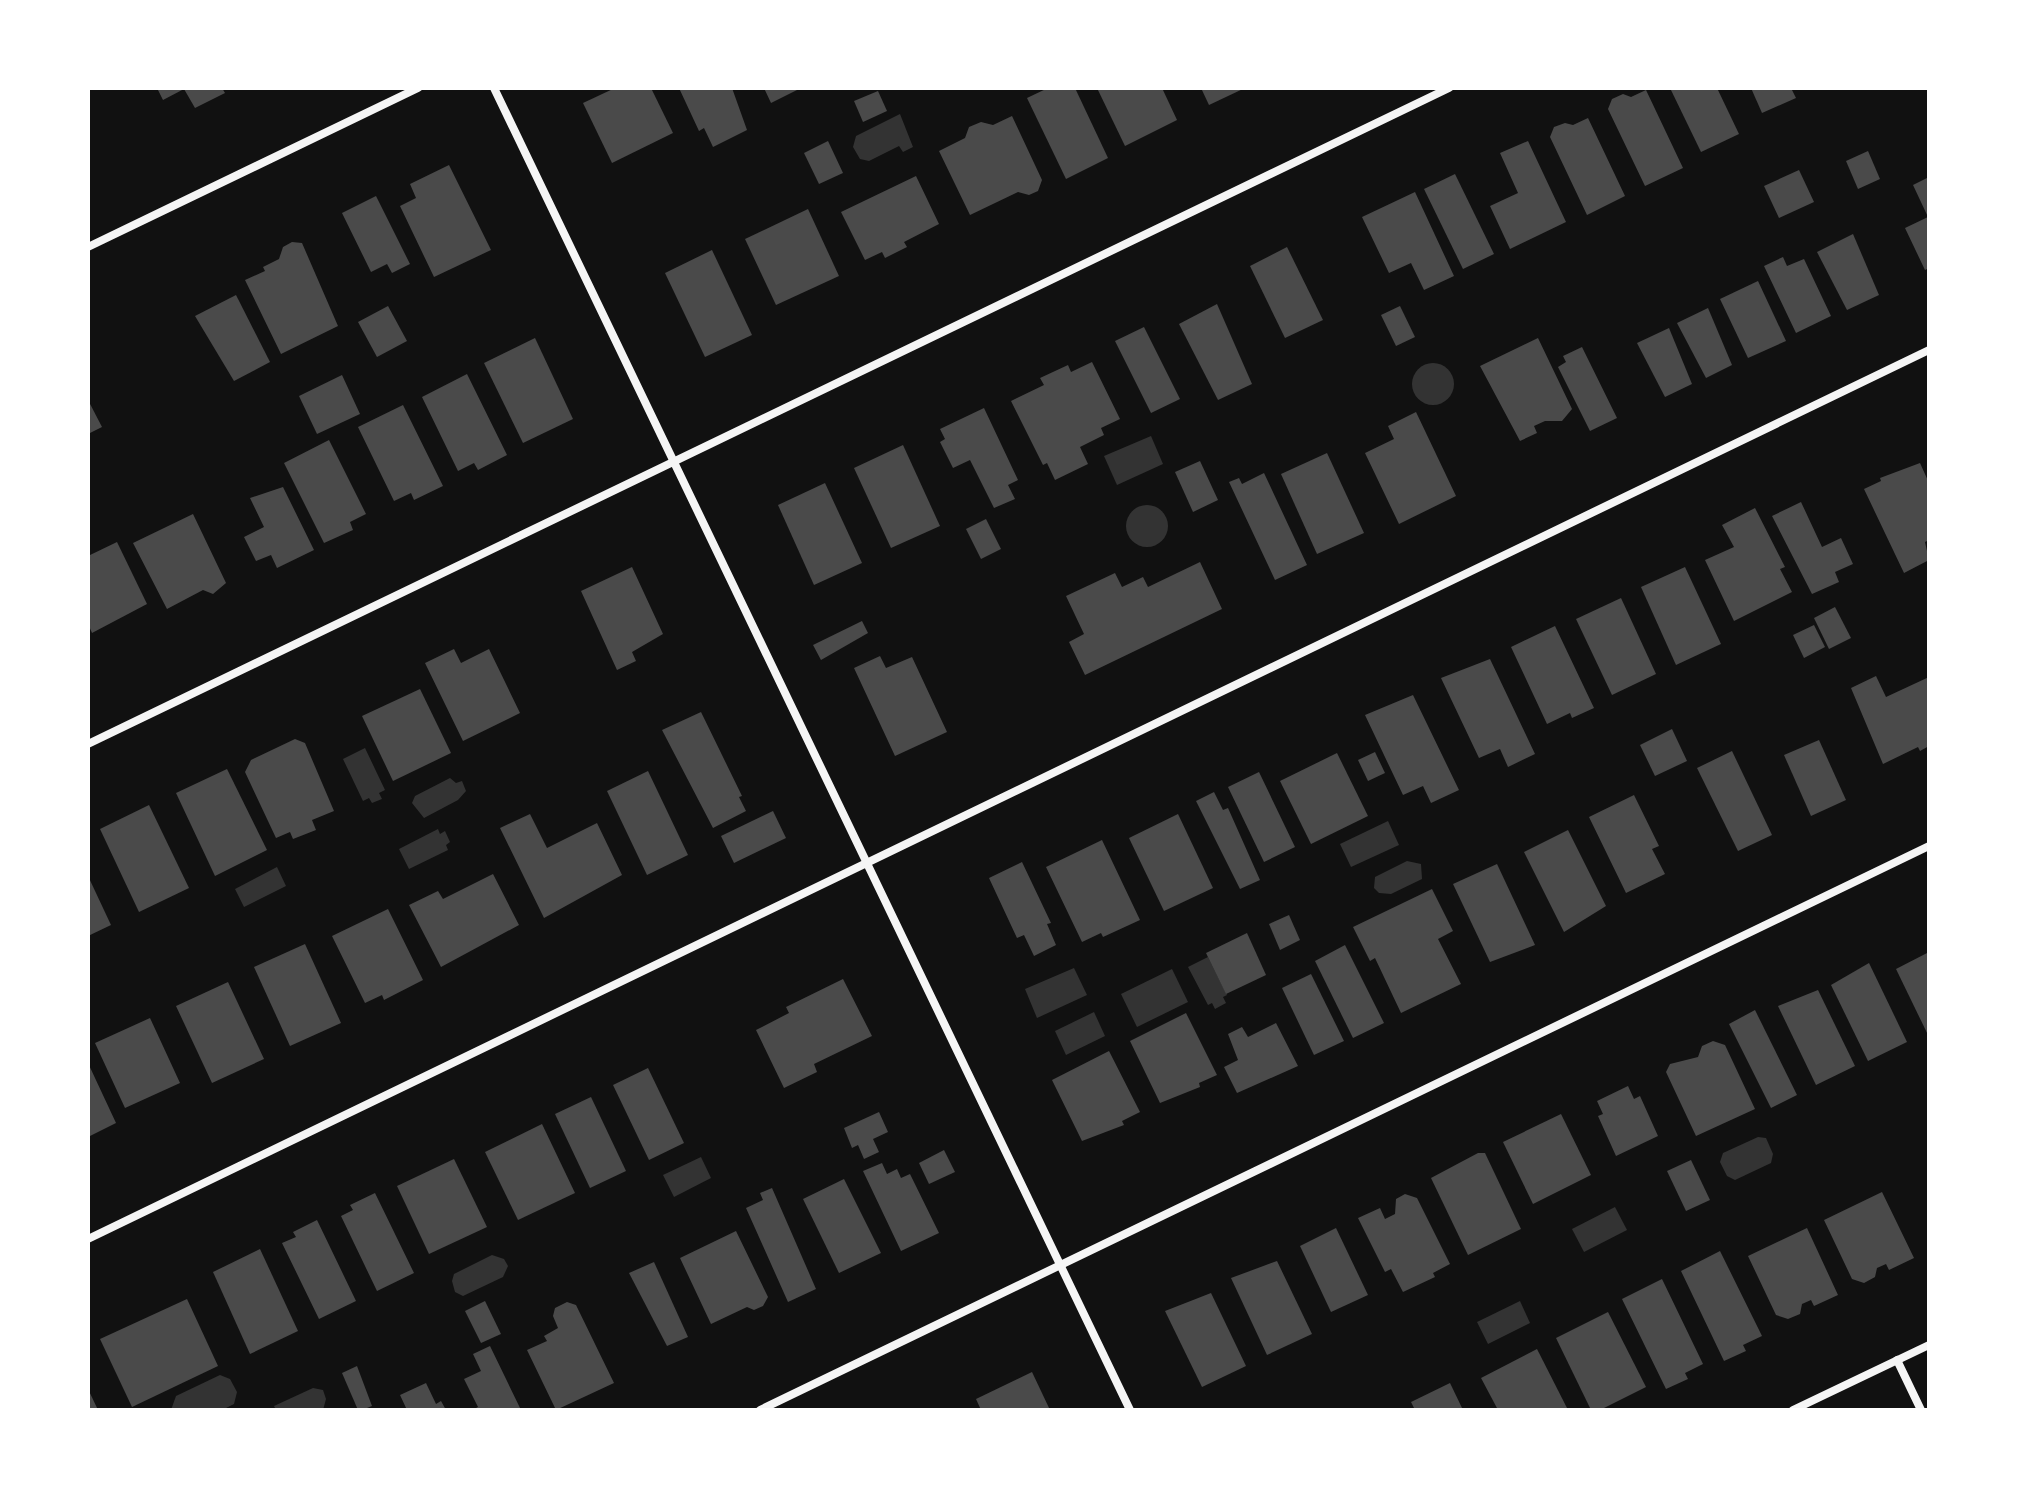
<svg xmlns="http://www.w3.org/2000/svg" width="2017" height="1498" font-family="'Work Sans',sans-serif">
<rect width="100%" height="100%" fill="#111"/>
<!-- water -->
<g fill="#333">
<polygon points="900,114 913,147 903,152 899,146 869,161 860,159 853,147 856,136"/>
<circle cx="1433" cy="384" r="21"/>
<polygon points="1151,436 1163,464 1117,485 1104,456"/>
<circle cx="1147" cy="526" r="21"/>
<polygon points="365,748 385,790 379,793 382,799 372,803 369,798 363,801 343,759"/>
<polygon points="450,778 456,783 462,781 466,791 458,800 424,818 412,803 415,796"/>
<polygon points="1388,821 1399,845 1351,867 1340,844"/>
<polygon points="438,829 440,834 445,831 450,842 446,845 448,850 409,869 399,849"/>
<polygon points="1407,861 1421,864 1422,879 1391,894 1379,893 1374,888 1375,877"/>
<polygon points="277,867 286,886 244,907 235,889"/>
<polygon points="1208,957 1227,995 1223,997 1226,1003 1215,1009 1212,1003 1208,1005 1188,967"/>
<polygon points="1074,968 1087,995 1037,1018 1025,989"/>
<polygon points="1172,969 1188,1002 1137,1027 1121,994"/>
<polygon points="1094,1012 1105,1036 1066,1055 1055,1031"/>
<polygon points="1758,1137 1766,1138 1773,1154 1771,1163 1735,1180 1727,1176 1720,1162 1723,1153"/>
<polygon points="701,1157 711,1178 674,1197 663,1175"/>
<polygon points="1615,1207 1627,1230 1584,1252 1572,1229"/>
<polygon points="492,1255 504,1259 508,1266 503,1277 463,1296 455,1292 452,1281 454,1274"/>
<polygon points="1520,1301 1530,1323 1488,1344 1477,1322"/>
<polygon points="220,1375 230,1379 237,1392 234,1404 222,1410 171,1410 176,1396"/>
<polygon points="313,1388 323,1390 326,1399 323,1410 276,1410 274,1406"/>
</g>
<!-- building -->
<g fill="#4a4a4a">
<polygon points="157,88 222,88 225,93 195,108 184,89 163,100"/>
<polygon points="615,88 651,88 673,133 612,163 583,103"/>
<polygon points="679,88 732,88 747,130 713,147 704,128 699,131"/>
<polygon points="764,88 801,88 771,103"/>
<polygon points="1048,88 1075,88 1108,158 1066,179 1027,98"/>
<polygon points="1097,88 1162,88 1177,120 1125,146"/>
<polygon points="1201,88 1245,88 1209,105"/>
<polygon points="1670,88 1717,88 1739,134 1701,152"/>
<polygon points="1751,88 1791,88 1796,98 1762,113"/>
<polygon points="1646,90 1683,168 1645,186 1608,109 1612,99 1623,94 1631,97"/>
<polygon points="878,91 887,111 863,122 854,101"/>
<polygon points="1012,116 1042,180 1038,191 1029,195 1018,192 970,215 939,151 965,138 969,127 981,122 993,125"/>
<polygon points="1588,118 1625,196 1587,215 1550,137 1554,127 1565,123 1573,125"/>
<polygon points="828,141 843,173 819,184 804,153"/>
<polygon points="1528,141 1566,222 1510,249 1490,206 1518,193 1500,153"/>
<polygon points="1868,151 1880,179 1858,189 1846,161"/>
<polygon points="449,165 491,250 434,277 400,206 416,198 410,184"/>
<polygon points="1799,170 1814,202 1779,218 1764,186"/>
<polygon points="1455,174 1494,254 1463,269 1424,189"/>
<polygon points="916,176 939,224 904,242 907,247 885,258 882,252 865,260 841,212"/>
<polygon points="1929,177 1929,268 1925,270 1905,228 1928,217 1913,185"/>
<polygon points="1415,192 1454,276 1424,290 1411,263 1389,273 1362,217"/>
<polygon points="376,196 410,264 392,273 387,264 371,272 342,213"/>
<polygon points="808,209 839,276 776,305 745,239"/>
<polygon points="1853,234 1879,295 1847,310 1817,252"/>
<polygon points="292,242 302,243 338,326 281,354 245,280 265,271 263,267 279,259 283,247"/>
<polygon points="1287,247 1323,320 1285,338 1250,266"/>
<polygon points="712,250 752,335 705,357 665,273"/>
<polygon points="1783,257 1787,266 1804,259 1831,316 1796,333 1764,266"/>
<polygon points="1758,281 1786,341 1748,358 1720,299"/>
<polygon points="236,295 270,362 234,381 195,316"/>
<polygon points="1217,304 1252,384 1218,400 1179,324"/>
<polygon points="388,306 407,341 377,357 358,322"/>
<polygon points="1400,306 1415,337 1396,346 1381,315"/>
<polygon points="1708,308 1732,365 1706,378 1677,323"/>
<polygon points="1144,327 1180,399 1151,413 1115,341"/>
<polygon points="1669,328 1692,384 1665,397 1637,343"/>
<polygon points="535,338 573,419 523,443 484,363"/>
<polygon points="1538,338 1572,409 1562,421 1545,421 1534,426 1537,433 1520,441 1480,366"/>
<polygon points="1582,347 1617,418 1590,431 1558,367 1566,362 1563,356"/>
<polygon points="1092,362 1120,419 1101,428 1104,435 1080,447 1088,464 1055,480 1047,463 1043,465 1011,401 1044,385 1040,378 1068,365 1071,372"/>
<polygon points="467,374 507,455 478,470 474,463 458,471 422,397"/>
<polygon points="342,375 360,414 317,434 299,396"/>
<polygon points="88,400 102,427 88,434"/>
<polygon points="403,405 443,486 414,500 411,493 394,501 358,427"/>
<polygon points="984,408 1018,480 1008,485 1015,499 994,508 970,460 953,468 940,442 945,439 940,429"/>
<polygon points="1416,412 1456,496 1399,524 1365,453 1394,439 1388,426"/>
<polygon points="329,440 366,514 350,522 353,530 324,543 284,463"/>
<polygon points="903,445 940,526 891,548 854,468"/>
<polygon points="1327,453 1364,533 1317,554 1281,474"/>
<polygon points="1200,461 1218,500 1193,512 1175,472"/>
<polygon points="1920,463 1929,483 1929,540 1925,542 1929,560 1904,573 1864,489 1881,481 1880,478"/>
<polygon points="1264,473 1307,565 1275,580 1229,482 1239,478 1242,484"/>
<polygon points="825,483 862,563 814,585 778,505"/>
<polygon points="283,487 314,550 277,568 271,555 256,561 244,537 264,527 250,498"/>
<polygon points="1801,502 1822,547 1841,538 1853,564 1835,572 1839,582 1812,594 1772,516"/>
<polygon points="1755,508 1785,567 1780,569 1792,592 1734,621 1705,560 1734,547 1722,525"/>
<polygon points="193,514 226,583 213,594 203,590 167,609 133,543"/>
<polygon points="986,519 1001,549 981,559 966,529"/>
<polygon points="117,542 147,604 92,633 88,624 88,556"/>
<polygon points="1200,562 1222,609 1085,675 1069,642 1084,634 1066,596 1115,573 1122,587 1143,577 1148,587"/>
<polygon points="632,567 663,634 632,652 636,661 617,670 581,591"/>
<polygon points="1685,567 1721,644 1676,665 1641,587"/>
<polygon points="1621,598 1656,674 1612,695 1576,619"/>
<polygon points="1835,607 1851,638 1829,649 1814,618"/>
<polygon points="862,621 868,633 821,660 813,645"/>
<polygon points="1814,625 1825,647 1804,658 1793,635"/>
<polygon points="1555,626 1594,708 1572,718 1570,713 1547,724 1511,647"/>
<polygon points="454,649 461,663 489,649 520,713 463,741 425,663"/>
<polygon points="880,656 886,668 912,657 947,732 895,756 854,668"/>
<polygon points="1490,659 1535,754 1508,767 1500,749 1479,758 1441,678"/>
<polygon points="1876,676 1886,697 1929,677 1929,746 1920,751 1918,747 1883,764 1851,688"/>
<polygon points="420,689 451,753 393,781 362,716"/>
<polygon points="1413,695 1459,790 1431,803 1423,786 1403,795 1365,715"/>
<polygon points="701,712 742,796 739,797 746,811 713,828 662,730"/>
<polygon points="1672,729 1687,761 1655,776 1640,745"/>
<polygon points="295,739 305,743 334,811 312,820 316,830 293,839 290,832 276,838 245,772 251,760"/>
<polygon points="1819,740 1846,800 1811,816 1784,755"/>
<polygon points="1732,751 1772,835 1738,851 1697,768"/>
<polygon points="1375,752 1385,773 1368,781 1358,760"/>
<polygon points="1337,753 1368,816 1311,844 1280,781"/>
<polygon points="227,769 267,850 215,876 176,793"/>
<polygon points="648,771 688,855 647,875 607,791"/>
<polygon points="1259,772 1295,847 1264,862 1228,787"/>
<polygon points="1214,792 1223,810 1228,808 1260,880 1240,889 1196,801"/>
<polygon points="1634,795 1659,846 1652,849 1665,874 1626,893 1589,817"/>
<polygon points="149,805 189,888 139,912 100,829"/>
<polygon points="773,811 786,838 734,863 721,836"/>
<polygon points="530,814 547,848 597,823 622,875 544,918 500,828"/>
<polygon points="1178,814 1213,888 1164,911 1129,838"/>
<polygon points="1568,830 1606,906 1564,932 1524,852"/>
<polygon points="1102,840 1140,920 1103,937 1101,933 1082,942 1046,867"/>
<polygon points="1022,862 1051,923 1047,924 1056,945 1034,956 1024,935 1017,938 989,878"/>
<polygon points="1497,864 1535,945 1490,962 1453,884"/>
<polygon points="493,874 519,925 441,967 409,905 438,891 443,899"/>
<polygon points="88,876 111,925 88,936"/>
<polygon points="1432,889 1453,931 1438,939 1461,984 1401,1013 1375,958 1370,961 1353,927"/>
<polygon points="388,909 423,980 384,1000 382,995 365,1003 332,936"/>
<polygon points="1289,915 1300,940 1280,950 1269,924"/>
<polygon points="1247,933 1266,975 1226,994 1206,953"/>
<polygon points="305,944 341,1023 290,1046 254,967"/>
<polygon points="1345,945 1384,1023 1353,1038 1315,961"/>
<polygon points="1929,952 1929,1037 1896,969"/>
<polygon points="1869,963 1907,1042 1868,1061 1831,985"/>
<polygon points="1311,974 1344,1041 1314,1055 1282,988"/>
<polygon points="843,979 872,1036 814,1064 817,1072 784,1088 756,1030 789,1013 786,1007"/>
<polygon points="228,982 264,1059 212,1083 176,1006"/>
<polygon points="1818,990 1855,1066 1816,1085 1778,1006"/>
<polygon points="1755,1010 1797,1095 1771,1108 1729,1024"/>
<polygon points="1186,1013 1217,1075 1199,1083 1200,1087 1160,1103 1130,1041"/>
<polygon points="150,1018 180,1083 125,1108 95,1043"/>
<polygon points="1276,1023 1298,1066 1237,1093 1224,1067 1238,1060 1228,1034 1242,1027 1248,1037"/>
<polygon points="1713,1041 1725,1045 1755,1109 1696,1136 1666,1072 1670,1064 1698,1057 1702,1046"/>
<polygon points="1109,1051 1140,1112 1122,1121 1124,1125 1082,1141 1052,1080"/>
<polygon points="88,1063 116,1123 88,1137"/>
<polygon points="648,1068 684,1143 649,1160 613,1085"/>
<polygon points="1628,1086 1634,1099 1640,1096 1658,1136 1616,1156 1598,1116 1603,1114 1597,1101"/>
<polygon points="591,1097 626,1171 590,1188 555,1114"/>
<polygon points="879,1112 888,1132 873,1139 879,1152 864,1159 858,1145 852,1148 844,1128"/>
<polygon points="1561,1114 1591,1175 1533,1204 1503,1142"/>
<polygon points="542,1124 575,1193 518,1220 485,1152"/>
<polygon points="944,1150 955,1172 929,1184 919,1163"/>
<polygon points="1478,1153 1485,1153 1521,1229 1468,1255 1431,1178"/>
<polygon points="454,1159 487,1227 429,1254 397,1186"/>
<polygon points="1691,1160 1710,1200 1686,1211 1667,1171"/>
<polygon points="882,1163 887,1174 897,1169 901,1178 910,1174 939,1233 901,1251 863,1171"/>
<polygon points="844,1179 881,1253 839,1273 803,1199"/>
<polygon points="772,1188 816,1289 788,1302 746,1208 763,1200 760,1193"/>
<polygon points="1882,1192 1914,1258 1889,1270 1886,1264 1877,1268 1875,1277 1864,1283 1852,1279 1824,1220"/>
<polygon points="375,1193 414,1273 377,1291 341,1216 353,1210 350,1205"/>
<polygon points="1405,1194 1417,1198 1450,1264 1433,1273 1435,1277 1403,1292 1391,1269 1385,1272 1358,1218 1380,1208 1385,1219 1395,1214 1396,1199"/>
<polygon points="317,1220 356,1301 319,1319 282,1243 296,1237 293,1232"/>
<polygon points="1336,1228 1368,1295 1331,1312 1300,1246"/>
<polygon points="1807,1228 1838,1295 1814,1306 1811,1300 1802,1304 1800,1314 1788,1319 1776,1315 1748,1256"/>
<polygon points="736,1231 768,1297 763,1306 754,1310 747,1307 711,1324 680,1258"/>
<polygon points="260,1249 298,1331 250,1354 213,1272"/>
<polygon points="1720,1251 1762,1336 1743,1345 1746,1351 1724,1361 1681,1271"/>
<polygon points="1277,1261 1312,1334 1267,1355 1231,1278"/>
<polygon points="654,1262 688,1337 667,1346 629,1273"/>
<polygon points="1662,1279 1703,1364 1685,1373 1688,1379 1666,1389 1622,1299"/>
<polygon points="1211,1293 1246,1366 1202,1387 1165,1311"/>
<polygon points="187,1299 218,1366 132,1407 100,1339"/>
<polygon points="485,1301 501,1334 481,1343 465,1311"/>
<polygon points="567,1302 576,1305 614,1383 556,1410 527,1350 547,1341 544,1336 558,1328 553,1316 555,1308"/>
<polygon points="1608,1312 1646,1387 1600,1410 1591,1410 1556,1338"/>
<polygon points="490,1346 521,1410 472,1410 478,1407 464,1379 481,1371 473,1354"/>
<polygon points="1537,1349 1568,1410 1498,1410 1481,1378"/>
<polygon points="357,1366 372,1406 362,1410 358,1410 342,1373"/>
<polygon points="1032,1372 1050,1410 981,1410 976,1399"/>
<polygon points="426,1383 436,1404 441,1401 446,1410 407,1410 400,1395"/>
<polygon points="1450,1383 1463,1410 1415,1410 1411,1402"/>
<polygon points="88,1389 98,1410 88,1410"/>
</g>
<g fill="none" stroke-linecap="round" stroke-linejoin="round">
<!-- minor -->
<g stroke="#f5f5f5" stroke-width="8">
<polyline points="494,88 1130,1410"/>
<polyline points="88,247 418,88"/>
<polyline points="88,744 1449,88"/>
<polyline points="88,1239 1929,350"/>
<polyline points="1897,1360 1921,1410"/>
<polyline points="760,1410 1929,846"/>
<polyline points="1793,1410 1929,1345"/>
</g>
</g>
<!-- border -->
<rect width="2017" height="1498" fill="none" stroke="#ffffff" stroke-width="180"/>
</svg>
